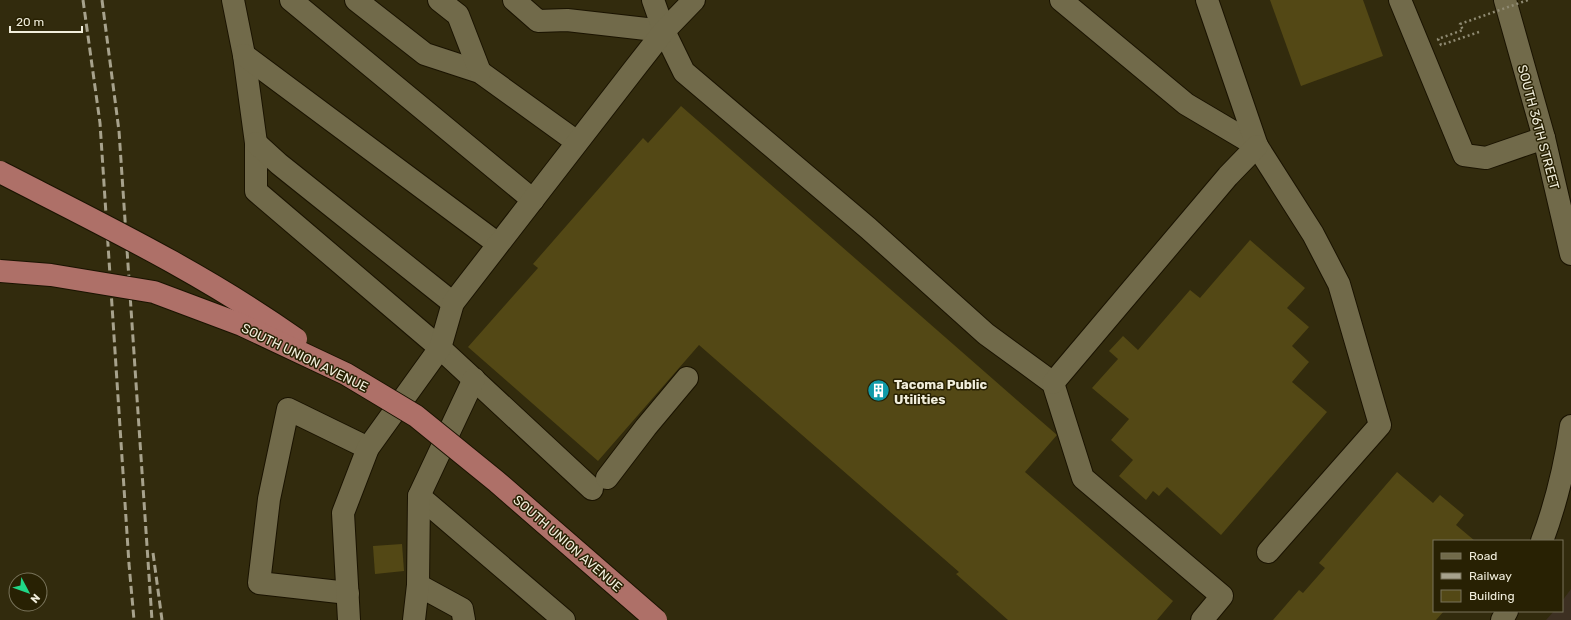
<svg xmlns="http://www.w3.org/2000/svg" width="1571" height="620" font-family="Rubik,sans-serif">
<rect width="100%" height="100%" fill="#322b0d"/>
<!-- commercial -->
<polygon fill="#3d3022" points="1571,589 1571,620 1546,620 1554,611 1562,611 1562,601"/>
<!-- building -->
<g fill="#534815">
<polygon points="1270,0 1363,0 1383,56 1301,86"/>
<polygon points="681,106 1057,435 1025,472 1173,601 1157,620 1008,620 956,574 959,572 699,345 598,461 468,347 538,268 533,264 643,138 648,143"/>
<polygon points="1250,240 1305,288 1287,308 1309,327 1292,346 1309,362 1292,382 1327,412 1221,535 1167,487 1159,496 1153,491 1146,500 1119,476 1133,460 1111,440 1129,419 1092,388 1118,359 1109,351 1123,336 1138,350 1190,290 1200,298"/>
<polygon points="1397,472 1433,503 1440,495 1464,515 1456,525 1475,541 1434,541 1434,611 1444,611 1436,620 1273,620 1299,590 1303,593 1325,568 1319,563"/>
<polygon points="402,544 404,571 375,574 373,546"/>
</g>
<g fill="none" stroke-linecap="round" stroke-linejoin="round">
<defs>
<g id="minor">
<polyline points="233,0 244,55 256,143 256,191 440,348 592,489"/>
<polyline points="291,0 533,200"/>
<polyline points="356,0 425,54 480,72 577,142"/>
<polyline points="439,0 458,15 480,72"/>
<polyline points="514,0 538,21 567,20 664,31"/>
<polyline points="653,0 664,31 684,72 868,228 986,334 1053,383 1083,478 1222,596 1202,620"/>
<polyline points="1061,0 1186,104 1257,146"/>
<polyline points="1207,0 1257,146 1313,234 1339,284 1380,425 1268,552"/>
<polyline points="1400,0 1464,155 1486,158 1544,138"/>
<polyline points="1505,0 1544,138 1571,254"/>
<polyline points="244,55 498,244"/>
<polyline points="256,143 279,164 453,303"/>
<polyline points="1053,383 1228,176 1257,146"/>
<polyline points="607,478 646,427 687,378"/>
<polyline points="419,496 564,620"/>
<path d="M1542,541C1556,504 1565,466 1571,426"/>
<polyline points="418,585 462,609 464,620"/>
<polyline points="348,593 259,583 269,499 288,409 368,448"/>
<polyline points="349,620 343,513 368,448 440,348 453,303 635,68 664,31 694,0"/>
<polyline points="414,620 418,585 419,496 474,379"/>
<polyline points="1502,620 1507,611"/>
</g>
</defs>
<!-- minor casing -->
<use href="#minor" stroke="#1a1300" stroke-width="24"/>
<!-- minor -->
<use href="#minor" stroke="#716a4a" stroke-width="22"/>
<!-- rail -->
<g stroke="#a7a28c" stroke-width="3" stroke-dasharray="8 4" stroke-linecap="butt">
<polyline points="83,0 100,123 129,564 134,620"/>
<polyline points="102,0 119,131 152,620"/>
<polyline points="153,553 162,620"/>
</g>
<defs>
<g id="major-bridge">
<path d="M0,172C101,224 203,273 296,339"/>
<polyline points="0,271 51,275 154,292 242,325 346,374 416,416 496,481 656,620"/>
</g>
</defs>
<!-- major-bridge casing -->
<use href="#major-bridge" stroke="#1a1300" stroke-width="24" stroke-linecap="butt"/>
<!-- path-bridge -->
<polyline stroke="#908b73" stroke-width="2.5" stroke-dasharray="2 3" stroke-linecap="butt" points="1479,32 1441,45 1438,39 1463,30 1460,24 1528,0"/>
<!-- major-bridge -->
<use href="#major-bridge" stroke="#ae7068" stroke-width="22"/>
</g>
<!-- icons -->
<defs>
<symbol id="building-disc" viewBox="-11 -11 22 22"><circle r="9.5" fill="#0f9aa8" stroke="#282103"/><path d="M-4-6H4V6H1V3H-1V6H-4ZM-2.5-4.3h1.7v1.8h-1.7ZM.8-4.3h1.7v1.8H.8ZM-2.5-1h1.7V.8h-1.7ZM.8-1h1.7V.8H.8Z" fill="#fff"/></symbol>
</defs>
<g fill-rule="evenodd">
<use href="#building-disc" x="866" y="378" width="25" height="25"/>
</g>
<g text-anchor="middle" stroke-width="3" stroke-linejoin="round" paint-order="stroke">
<!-- street labels -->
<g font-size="13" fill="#f1eedc" stroke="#282103">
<text transform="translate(1539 127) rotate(75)" y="5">SOUTH 36TH STREET</text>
<text transform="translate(305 357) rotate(26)" y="5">SOUTH UNION AVENUE</text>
<text transform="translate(568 543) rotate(41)" y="5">SOUTH UNION AVENUE</text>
</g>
<!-- poi labels -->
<g font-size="13" font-weight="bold" fill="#f1eedc" stroke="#282103" text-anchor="start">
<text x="894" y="389">Tacoma Public<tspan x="894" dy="15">Utilities</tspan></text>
</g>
</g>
<!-- legend -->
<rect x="1433" y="540" width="130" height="72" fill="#282103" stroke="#78735a"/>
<rect x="1441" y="553" width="20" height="6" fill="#716a4a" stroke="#78735a"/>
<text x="1469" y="560" font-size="12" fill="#f1eedc">Road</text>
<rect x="1441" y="573" width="20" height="6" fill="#a7a28c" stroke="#78735a"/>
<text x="1469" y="580" font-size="12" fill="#f1eedc">Railway</text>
<rect x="1441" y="590" width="20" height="12" fill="#534815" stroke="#78735a"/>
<text x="1469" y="600" font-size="12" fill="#f1eedc">Building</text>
<!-- north arrow -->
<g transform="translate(28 592) rotate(131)"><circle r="19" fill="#282103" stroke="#78735a"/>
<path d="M0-3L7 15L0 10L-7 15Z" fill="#20d887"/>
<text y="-6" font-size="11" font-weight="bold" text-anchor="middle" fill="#f1eedc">N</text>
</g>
<!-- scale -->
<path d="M10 26v6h72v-6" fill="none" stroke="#f1eedc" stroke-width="2"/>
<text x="16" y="26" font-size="12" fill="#f1eedc" stroke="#282103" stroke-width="3" paint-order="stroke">20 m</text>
</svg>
